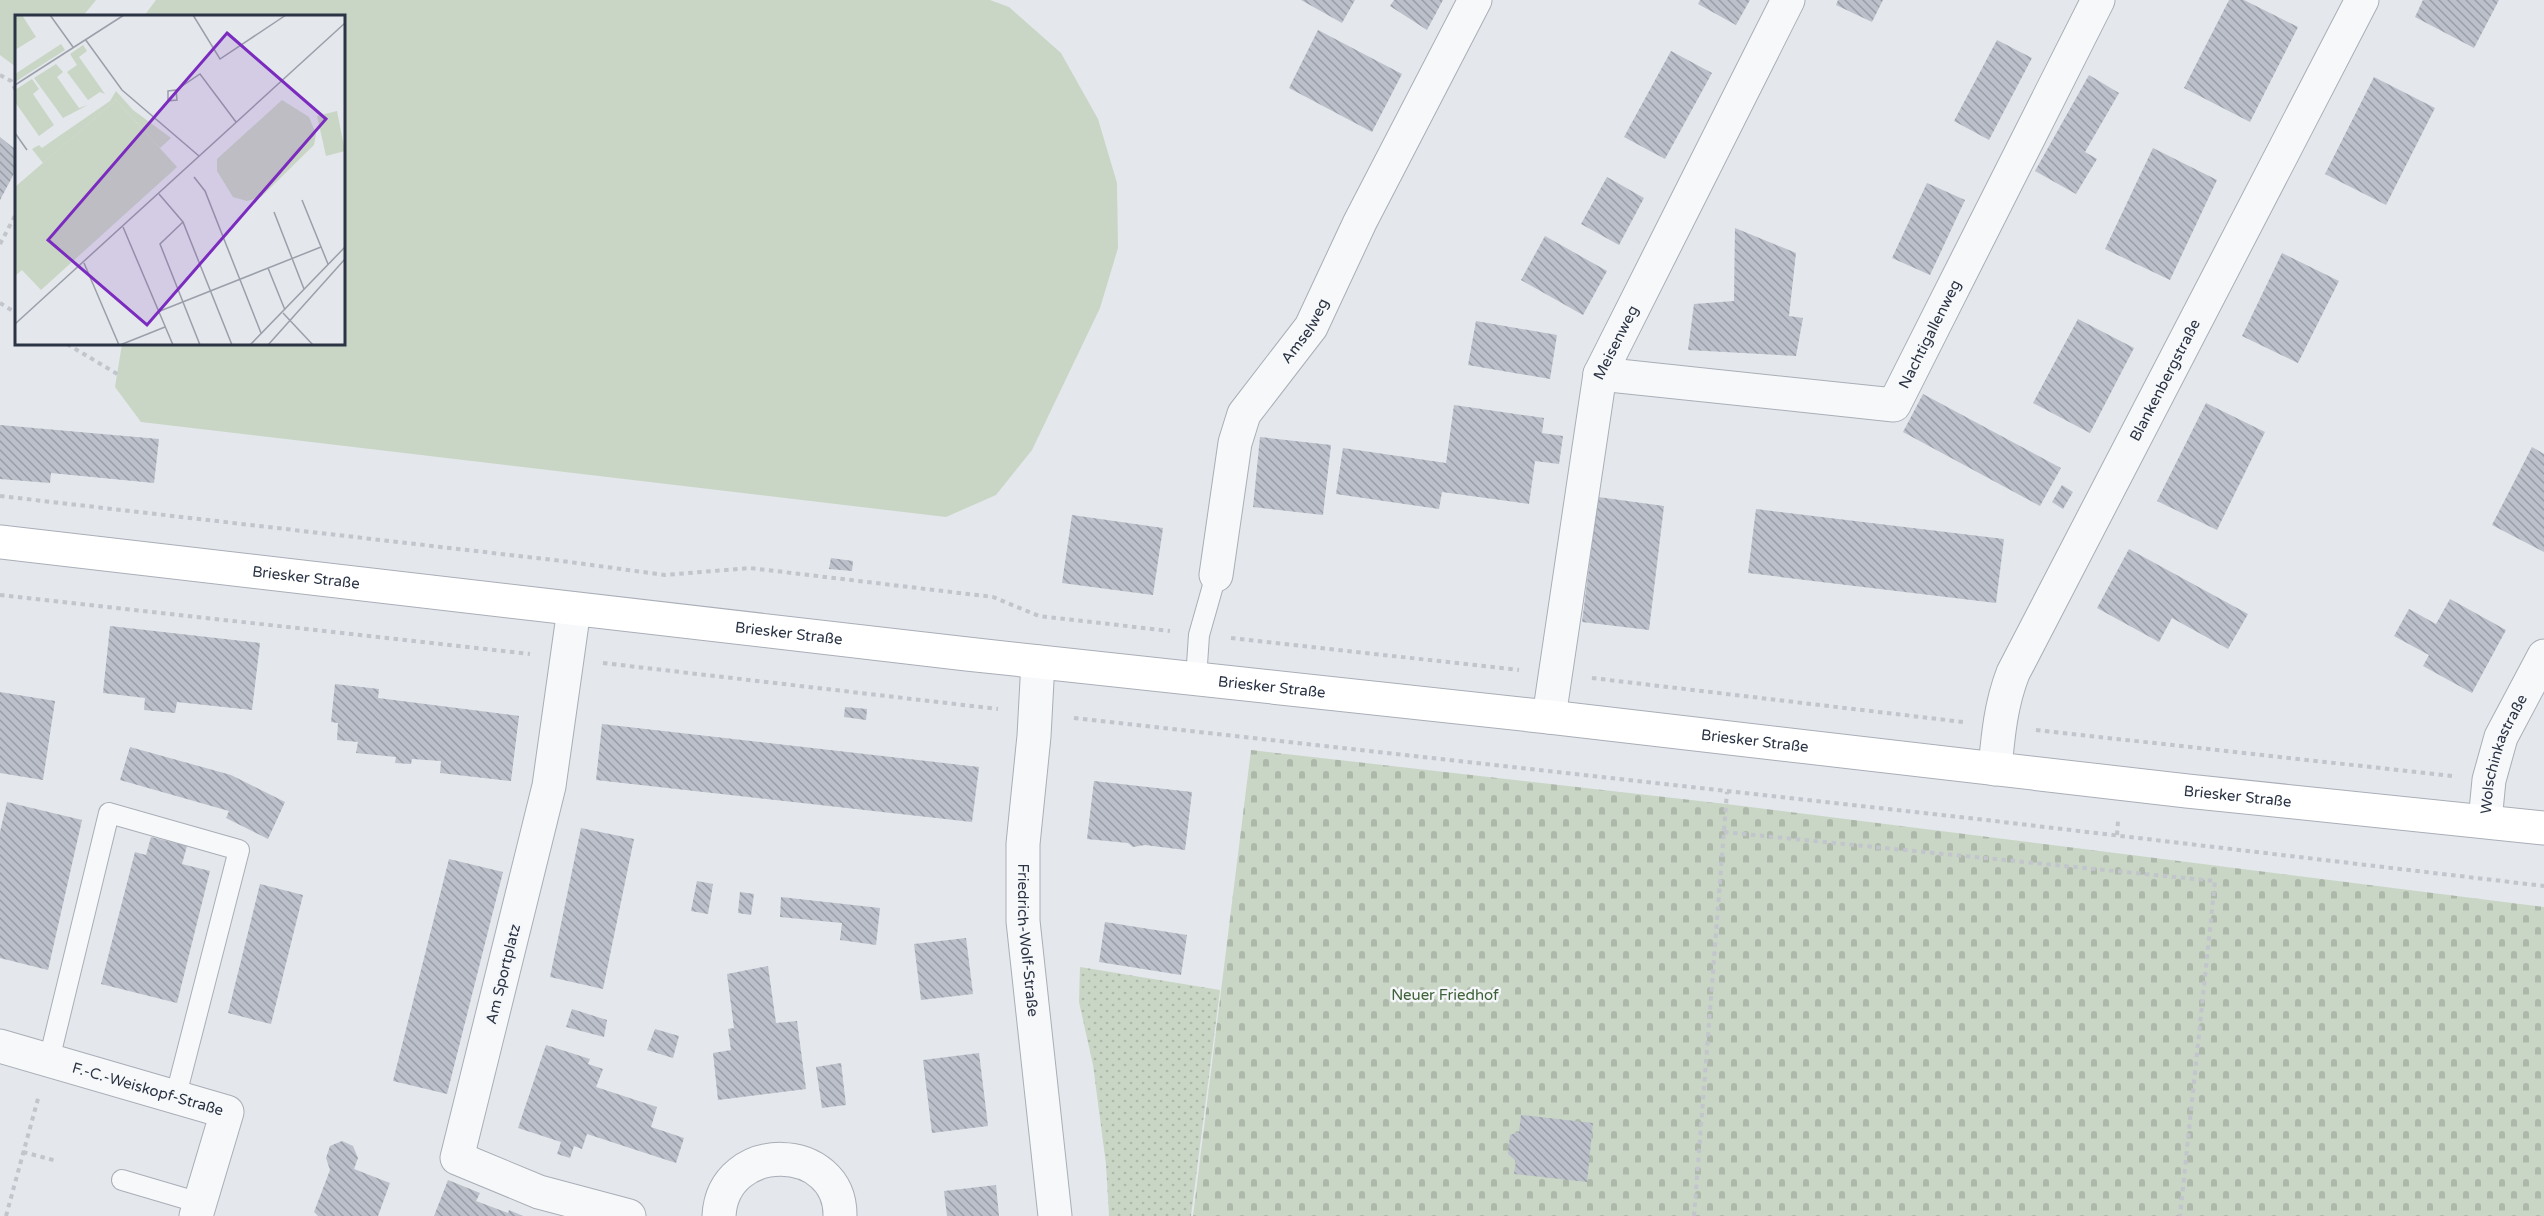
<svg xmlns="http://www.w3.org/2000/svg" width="2544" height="1216" font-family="'Varela Round',sans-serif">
<defs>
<pattern id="grass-dots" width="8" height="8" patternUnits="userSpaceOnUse" patternTransform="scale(1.5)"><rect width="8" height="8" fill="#c9d6c5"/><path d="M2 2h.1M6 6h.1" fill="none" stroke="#adb8ab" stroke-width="1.8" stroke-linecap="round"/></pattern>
<pattern id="cemetery-stones" width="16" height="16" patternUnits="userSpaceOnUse" patternTransform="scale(1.5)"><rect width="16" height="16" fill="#c9d6c5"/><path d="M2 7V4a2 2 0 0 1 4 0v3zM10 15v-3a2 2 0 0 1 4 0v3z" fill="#adb8ab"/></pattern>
<pattern id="building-back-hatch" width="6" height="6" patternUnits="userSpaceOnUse" patternTransform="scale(1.5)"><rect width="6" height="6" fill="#bbc0ca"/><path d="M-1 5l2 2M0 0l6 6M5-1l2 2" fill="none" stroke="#989da6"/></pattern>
</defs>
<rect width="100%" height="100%" fill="#e4e7ec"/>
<!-- grass -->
<polygon fill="url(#grass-dots)" points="1080,967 1220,990 1191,1216 1109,1216 1106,1164 1093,1065 1079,1002"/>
<!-- cemetery -->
<polygon fill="url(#cemetery-stones)" points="1251,750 1726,804 2544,907 2544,1216 1193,1216"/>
<!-- green -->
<g fill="#c9d6c5">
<polygon points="0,0 96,0 83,16 16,16 16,67 0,55"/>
<polygon points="156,0 990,0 1009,7 1061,53 1098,119 1117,183 1118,248 1100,308 1032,450 996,495 946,517 141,422 115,387 122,344 344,344 344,16 144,16"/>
</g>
<!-- building -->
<g fill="url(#building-back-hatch)">
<polygon points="1301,0 1355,0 1342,23"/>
<polygon points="1394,0 1443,0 1427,30 1390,6"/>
<polygon points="1700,0 1750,0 1736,25 1698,4"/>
<polygon points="1838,0 1883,0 1872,22 1836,5"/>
<polygon points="2229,0 2244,0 2298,27 2250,122 2184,88"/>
<polygon points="2423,0 2499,0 2474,48 2415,17"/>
<polygon points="1318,30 1402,74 1372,132 1289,88"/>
<polygon points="1997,40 2032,58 1989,140 1954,121"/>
<polygon points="1671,51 1712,73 1665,159 1624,137"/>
<polygon points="2089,75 2119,93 2085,152 2097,159 2076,194 2035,171"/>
<polygon points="2374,77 2435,108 2386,205 2325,174"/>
<polygon points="0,137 16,150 16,170 0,200"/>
<polygon points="2153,148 2217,180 2170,280 2105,249"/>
<polygon points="1607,177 1644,198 1619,245 1581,224"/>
<polygon points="1927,183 1965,200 1930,275 1892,258"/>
<polygon points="1735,228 1796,253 1789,316 1803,318 1796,356 1688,350 1694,304 1734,301"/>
<polygon points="1545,236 1607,271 1583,315 1521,280"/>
<polygon points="2282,253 2339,281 2298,363 2242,336"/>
<polygon points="2078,319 2134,348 2090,433 2033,403"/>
<polygon points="1476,321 1557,335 1550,379 1468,365"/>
<polygon points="1923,394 2061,468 2040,506 1903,432"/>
<polygon points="2206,403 2265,432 2217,530 2157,501"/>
<polygon points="1454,405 1544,418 1542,433 1563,436 1559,464 1535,461 1529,504 1442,492 1439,509 1336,494 1343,448 1446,463"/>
<polygon points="0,425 159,439 154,483 51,473 50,483 0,479"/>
<polygon points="1260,437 1331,445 1323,515 1253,507"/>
<polygon points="2532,447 2544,454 2544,552 2492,525"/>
<polygon points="2062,485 2073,492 2063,509 2052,502"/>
<polygon points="1598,497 1664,506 1649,630 1582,622"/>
<polygon points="1756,509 2004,539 1996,603 1748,573"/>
<polygon points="1072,515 1163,528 1153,595 1062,583"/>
<polygon points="2129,549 2248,614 2228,649 2172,618 2159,642 2097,608"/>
<polygon points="831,558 853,561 852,571 829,569"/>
<polygon points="2450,599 2506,630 2472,693 2423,666 2429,655 2394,636 2409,609 2436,624"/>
<polygon points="110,626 260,643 252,710 177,702 175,713 144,710 145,698 103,693"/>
<polygon points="335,684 379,689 378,698 519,716 511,781 440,773 441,761 412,759 411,764 395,763 396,757 356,753 358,742 337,740 338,723 331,722"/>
<polygon points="0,692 55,701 43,780 0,773"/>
<polygon points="845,707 867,709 866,720 844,717"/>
<polygon points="602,724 979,767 972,822 596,780"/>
<polygon points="130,747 231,775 285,802 268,839 226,818 229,811 120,780"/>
<polygon points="1094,781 1192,792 1185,850 1145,845 1133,847 1128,843 1087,839"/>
<polygon points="7,802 82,820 48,970 0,958 0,832"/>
<polygon points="581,828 634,839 603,989 550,977"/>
<polygon points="151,837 187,846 182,864 210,871 177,1003 101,984 135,852 146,855"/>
<polygon points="449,859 503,872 447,1094 393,1081"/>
<polygon points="697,881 713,884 708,914 691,911"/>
<polygon points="260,884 303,895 271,1024 228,1013"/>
<polygon points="740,892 754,894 751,915 738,913"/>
<polygon points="781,897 880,908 876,945 840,940 842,923 780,917"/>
<polygon points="1105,922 1187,935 1181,975 1099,962"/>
<polygon points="966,938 973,994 921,1000 914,944"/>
<polygon points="768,966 776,1023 797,1021 806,1089 718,1100 713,1053 731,1050 728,1029 734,1028 727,974"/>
<polygon points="572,1009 607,1020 604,1037 566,1027"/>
<polygon points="655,1029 679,1036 673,1058 647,1050"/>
<polygon points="546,1045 590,1059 588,1064 603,1069 596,1087 657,1107 651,1127 684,1138 676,1163 587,1134 582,1149 574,1146 570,1158 557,1154 561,1142 518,1128"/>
<polygon points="979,1053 988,1126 932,1133 923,1060"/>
<polygon points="841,1063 846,1105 822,1108 816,1067"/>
<polygon points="1521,1115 1593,1123 1587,1182 1514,1174 1516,1161 1508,1154 1510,1135 1519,1132"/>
<polygon points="342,1141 353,1146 358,1158 354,1169 390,1183 378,1216 318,1216 314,1212 330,1170 326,1158 330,1146"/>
<polygon points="448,1180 480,1193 476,1201 508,1213 509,1210 523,1216 434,1216"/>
<polygon points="996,1185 999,1216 947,1216 944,1191"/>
</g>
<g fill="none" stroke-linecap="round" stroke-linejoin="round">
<defs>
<g id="lane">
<polyline points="1196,679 1199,635 1216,575"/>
<polyline points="49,1060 109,813 239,850 176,1095"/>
<polyline points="122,1180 200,1203"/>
</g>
<g id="street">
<path id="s1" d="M1600,374L1894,405L2098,0"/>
<path id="s2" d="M1216,575L1235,443L1244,414L1311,327L1360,222L1475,0"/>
<polyline points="574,609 549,786 457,1158 539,1192 629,1216"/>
<path id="s3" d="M1038,662L1034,736L1023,844V921L1055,1216"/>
<path id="s4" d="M1549,717L1600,374L1788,0"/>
<path id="s5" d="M1995,769C1998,735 2001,704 2013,673L2362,0"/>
<path id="s6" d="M2485,821L2489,780L2501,737L2544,656"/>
<path id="s7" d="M0,1046L227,1112L196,1216"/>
<path d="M719,1216C723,1139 841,1142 840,1216"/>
</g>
<g id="secondary">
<path id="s8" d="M0,542L967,654L1549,717L2187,791L2544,828"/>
</g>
</defs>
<!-- lane casing -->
<use href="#lane" stroke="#a9aeb7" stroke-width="22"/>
<!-- street casing -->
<use href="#street" stroke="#a9aeb7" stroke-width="35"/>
<!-- secondary casing -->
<use href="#secondary" stroke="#a9aeb7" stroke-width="35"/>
<!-- path -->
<g stroke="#c2c5cb" stroke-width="4" stroke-dasharray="4.5 4.5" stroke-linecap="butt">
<polyline points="0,75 11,81 16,91"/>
<polyline points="0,244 16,214"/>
<polyline points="0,303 16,313"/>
<polyline points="67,344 119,375"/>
<polyline points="0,496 562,561 665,575 750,568 993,597 1039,616 1170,631"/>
<polyline points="0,595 530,654"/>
<polyline points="1231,638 1519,670"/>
<polyline points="603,663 998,709"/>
<polyline points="1592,678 1963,722"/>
<polyline points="1074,718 1969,818 2544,886"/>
<polyline points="2036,730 2452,776"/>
<polyline points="1724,832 2215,881 2180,1216"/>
<polyline points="2117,835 2118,821"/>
<polyline points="23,1152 57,1161"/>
<polyline points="6,1216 39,1095"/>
<polyline points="1694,1216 1727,792"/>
</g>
<!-- lane -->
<use href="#lane" stroke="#f7f8fa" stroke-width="20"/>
<!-- street -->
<use href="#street" stroke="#f7f8fa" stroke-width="33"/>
<!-- secondary -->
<use href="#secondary" stroke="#fff" stroke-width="33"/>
</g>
<g text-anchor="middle" stroke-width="5" stroke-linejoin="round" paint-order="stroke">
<!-- street labels -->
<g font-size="15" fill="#2b3445" stroke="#f4f6f9">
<text dy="5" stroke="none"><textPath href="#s2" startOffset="267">Amselweg</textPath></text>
<text dy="5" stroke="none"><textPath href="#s1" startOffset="375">Nachtigallenweg</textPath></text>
<text dy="5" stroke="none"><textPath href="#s4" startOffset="382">Meisenweg</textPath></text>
<text dy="5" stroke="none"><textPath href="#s5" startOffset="428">Blankenbergstraße</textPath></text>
<text dy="5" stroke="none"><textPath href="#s8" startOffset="308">Briesker Straße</textPath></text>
<text dy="5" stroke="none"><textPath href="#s8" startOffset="794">Briesker Straße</textPath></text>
<text dy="5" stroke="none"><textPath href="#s8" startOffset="1280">Briesker Straße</textPath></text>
<text dy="5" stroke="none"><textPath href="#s8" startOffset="1766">Briesker Straße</textPath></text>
<text dy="5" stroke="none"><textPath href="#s6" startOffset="70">Wolschinkastraße</textPath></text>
<text dy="5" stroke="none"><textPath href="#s8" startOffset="2252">Briesker Straße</textPath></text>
<text dy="5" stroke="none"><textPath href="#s3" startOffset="279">Friedrich-Wolf-Straße</textPath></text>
<text transform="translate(503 974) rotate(-76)" y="5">Am Sportplatz</text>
<text dy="5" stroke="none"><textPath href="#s7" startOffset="154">F.-C.-Weiskopf-Straße</textPath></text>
</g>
<!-- park labels -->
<g font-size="15" fill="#3f6138" stroke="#f4f6f9">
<text x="1445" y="1000">Neuer Friedhof</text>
</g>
</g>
<!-- overview -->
<g transform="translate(15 15)">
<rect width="330" height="330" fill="#e4e7ec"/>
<path d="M0,0H7L21,22L0,35ZM46,29L50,35L0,67V59ZM68,30L72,36L64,42L90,79L85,77L73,85L52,57L62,50L55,39ZM41,49L48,57L42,62L64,93L73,90L48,103L19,63ZM17,64L24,74L18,79L39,110L24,121L0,87V75ZM101,76L118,95L156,123L145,133L101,85L28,148L17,134L24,130L27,133L47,119L95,86Z" fill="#c9d6c5"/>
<path d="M101,85L162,152L26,275L7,255L0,261V172Z" fill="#c9d6c5"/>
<path d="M267,85L294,102L301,119L299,130L246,182L232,186L218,182L202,156V144ZM322,96L330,136L311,141L302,101Z" fill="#c9d6c5"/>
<path fill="none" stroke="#9a9fa9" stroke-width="1.5" d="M35,0L58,32M178,0L205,44L271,0M70,24L107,75L184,141M0,70L109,0M161,75L162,85L153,86V76L161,75L185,59L221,107M0,118L12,135M179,162L190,176L246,318M144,179L168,207L217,330M287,185L313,249M259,197L289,274M168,207L145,229L185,330M108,212L158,330M69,248L104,330M253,253L270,295M145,296L306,232M268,298L298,330M0,309L330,8M105,330L150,312M235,330L330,232M253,330L330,244"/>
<path fill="#7b2cbf" fill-opacity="0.15" stroke="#7b2cbf" stroke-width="3" d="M212,18L311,104L132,310L33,225Z"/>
<rect width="330" height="330" fill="none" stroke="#2b3445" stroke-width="3"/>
</g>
</svg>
